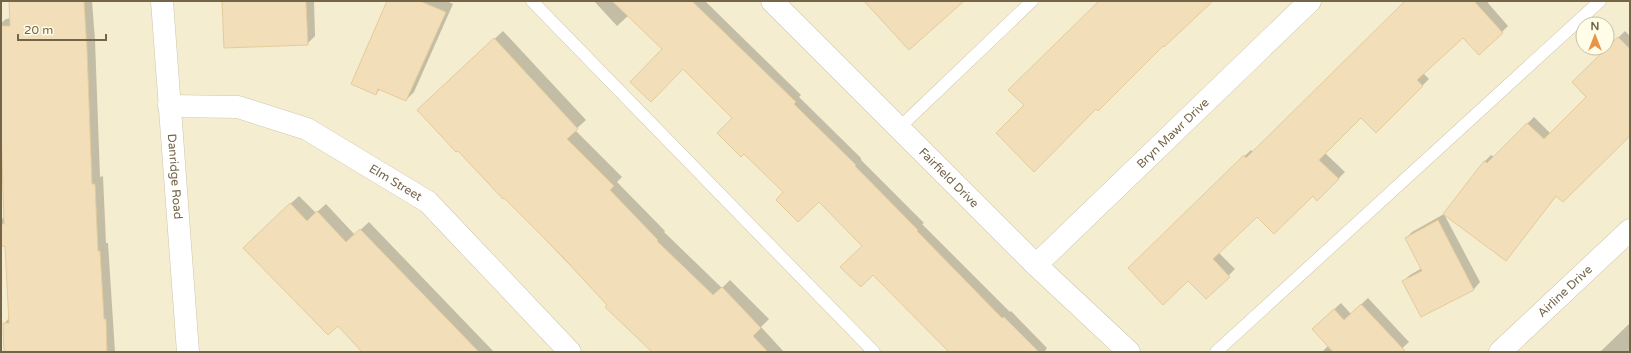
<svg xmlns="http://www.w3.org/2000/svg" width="1631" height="353" font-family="'Varela Round',sans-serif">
<rect width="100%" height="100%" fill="#fcf9e2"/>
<!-- residential -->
<path fill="#f4edd0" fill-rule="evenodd" d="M1,1H1630V352H1ZM1583,24H1607V48H1583Z"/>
<!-- shadow -->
<g fill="#0003">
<polygon points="10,1 92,1 95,40 100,177 103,176 106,243 108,243 115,352 5,352 4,324 9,318 6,245 1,245 1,220 4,217 1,107 1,23 6,19 11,18"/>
<polygon points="223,1 314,1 315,36 307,44"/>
<polygon points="388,1 447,1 453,4 414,92 406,100 380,89 376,94"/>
<polygon points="594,1 705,1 801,95 799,97 861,158 861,160 924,223 922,224 1010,312 1011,311 1047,348 1045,351 1046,352 968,352 819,201 785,192 734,118 629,15 617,26"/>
<polygon points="1406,1 1489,1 1488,3 1508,26 1502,32 1463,37 1423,73 1429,79 1376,132 1361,117 1325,153 1345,172 1317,200 1313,195 1257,215 1218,252 1235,269 1206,298 1188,280 1129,268 1251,150 1253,152"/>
<polygon points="503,31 586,120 575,130 622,177 617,182 665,231 664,232 722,288 730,280 769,319 761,327 784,352 654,352 504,197 427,102"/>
<polygon points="1625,31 1630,36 1630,134 1557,195 1506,260 1445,214 1485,161 1491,155 1494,157 1534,117 1551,134 1587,96 1573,82"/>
<polygon points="299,196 316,213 326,204 355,235 369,222 494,352 364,352 252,239"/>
<polygon points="1444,214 1480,282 1474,289 1422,316 1403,281 1410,275 1422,268 1406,238 1412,232"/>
<polygon points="1368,298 1409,342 1398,352 1322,352 1328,346 1319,323 1341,303 1351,314"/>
<polygon points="1630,323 1630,352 1600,352"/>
</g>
<!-- building -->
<g fill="#f2dfb9" stroke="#e4cb9a">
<polygon points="9,1 84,1 87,49 92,184 95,184 98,251 100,251 104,319 106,319 107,352 4,352 3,323 9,323 5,246 1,246 1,224 4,224 1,127 1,26 10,26"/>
<polygon points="222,1 306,1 308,45 224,48"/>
<polygon points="387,1 420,1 446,12 406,101 378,89 376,95 351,84"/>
<polygon points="612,1 692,1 796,102 794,104 856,165 855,166 918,230 917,231 1002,318 1004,317 1039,352 949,352 873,275 861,287 840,267 862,246 819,202 798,222 776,200 783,192 744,154 741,157 717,133 732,118 683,69 651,102 630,82 662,49"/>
<polygon points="864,1 964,1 909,50"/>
<polygon points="1099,1 1213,1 1164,47 1163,46 1098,111 1096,109 1034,172 996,133 1024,105 1008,90"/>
<polygon points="1405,1 1474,1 1503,33 1479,55 1463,38 1417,80 1423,86 1376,133 1361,118 1319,160 1339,179 1317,201 1313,196 1274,234 1257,217 1213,259 1230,277 1206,299 1188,281 1163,305 1128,268 1244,155 1246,158"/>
<polygon points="1618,37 1630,49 1630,136 1563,202 1556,196 1506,261 1443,214 1484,161 1487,163 1527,123 1544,139 1586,97 1572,82"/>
<polygon points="494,38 578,129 567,139 614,186 610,190 658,240 657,241 713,295 722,287 761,328 753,336 768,352 652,352 605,307 607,305 560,254 504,198 503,199 458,151 456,152 417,110"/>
<polygon points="290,203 307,221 317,211 346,242 360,229 479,352 362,352 338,326 328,335 243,248"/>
<polygon points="1438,220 1474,290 1421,317 1402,281 1422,271 1405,238"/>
<polygon points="1361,304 1392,337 1406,352 1333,352 1312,329 1334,309 1344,320"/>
</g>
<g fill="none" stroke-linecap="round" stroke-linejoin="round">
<defs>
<g id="service">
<polyline points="532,1 874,352"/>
<polyline points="899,128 1032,1"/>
<polyline points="1216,352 1600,1"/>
</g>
<g id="minor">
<path id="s1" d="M162,1L188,352"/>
<path id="s2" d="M772,1L1036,265L1129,352"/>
<path id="s3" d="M169,106L238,107L307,129L428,202L570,352"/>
<path id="s4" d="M1036,265L1310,1"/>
<path id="s5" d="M1500,352L1630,230"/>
</g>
</defs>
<!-- service casing -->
<use href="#service" stroke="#cfc5ac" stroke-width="13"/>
<!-- minor casing -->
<use href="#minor" stroke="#cfc5ac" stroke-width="23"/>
<!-- service -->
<use href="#service" stroke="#fff" stroke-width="12"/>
<!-- minor -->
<use href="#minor" stroke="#fff" stroke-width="22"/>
</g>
<g text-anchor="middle" stroke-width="3.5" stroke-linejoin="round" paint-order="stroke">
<!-- street labels -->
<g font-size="12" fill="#746448" stroke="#fffce8">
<text dy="4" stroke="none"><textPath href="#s4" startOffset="190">Bryn Mawr Drive</textPath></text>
<text dy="4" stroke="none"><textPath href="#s1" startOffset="176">Danridge Road</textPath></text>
<text dy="4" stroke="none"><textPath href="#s2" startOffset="250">Fairfield Drive</textPath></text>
<text dy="4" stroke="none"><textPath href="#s3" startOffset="245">Elm Street</textPath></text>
<text dy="4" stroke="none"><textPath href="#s5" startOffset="89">Airline Drive</textPath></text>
</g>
</g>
<!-- border -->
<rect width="1631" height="353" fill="none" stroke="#746448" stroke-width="4"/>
<!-- north arrow -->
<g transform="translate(1595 36)"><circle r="19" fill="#fffce8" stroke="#c7bfa8"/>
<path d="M0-3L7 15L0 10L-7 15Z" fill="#e79646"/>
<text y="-6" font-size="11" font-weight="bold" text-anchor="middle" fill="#746448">N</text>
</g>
<!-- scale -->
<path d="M18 34v6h88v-6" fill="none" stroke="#746448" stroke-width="2"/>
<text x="24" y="34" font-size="12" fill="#746448" stroke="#fffce8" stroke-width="3" paint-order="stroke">20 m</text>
</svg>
